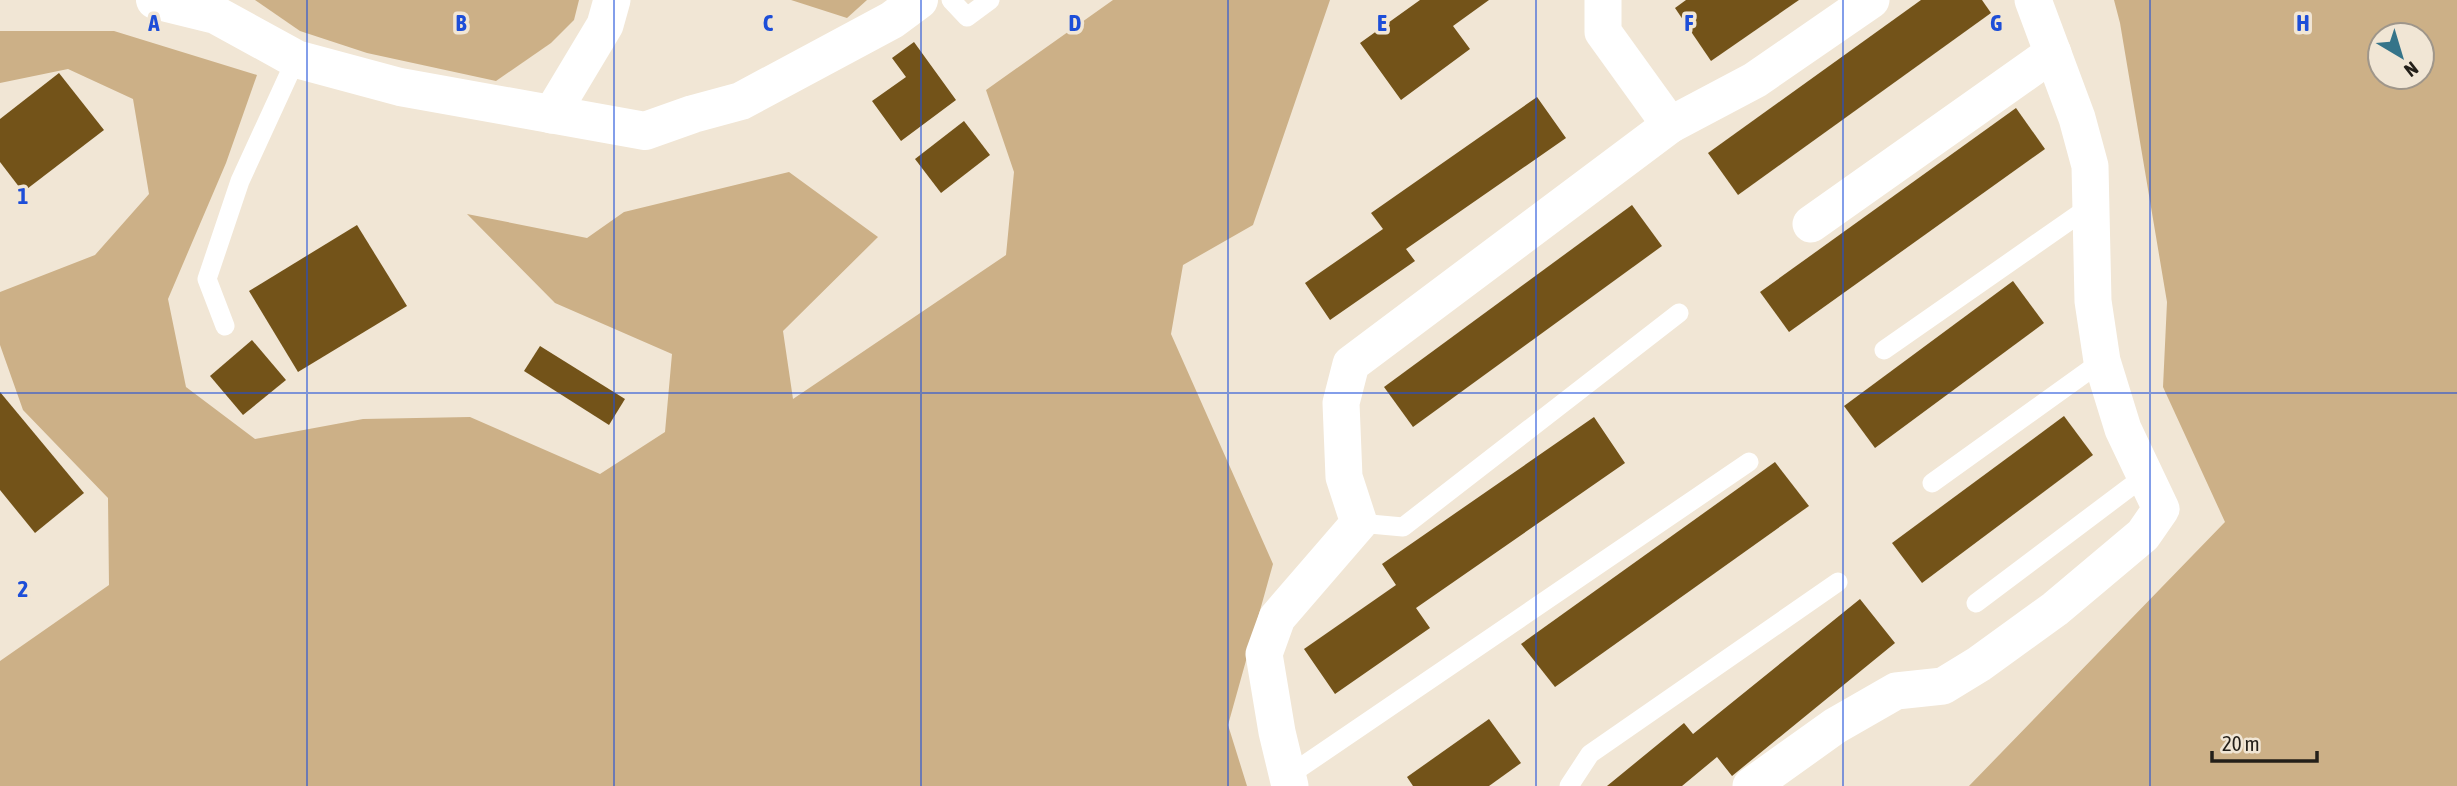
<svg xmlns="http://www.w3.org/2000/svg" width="2457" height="786" font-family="'Asap Condensed',sans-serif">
<rect width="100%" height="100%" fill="#f1e6d5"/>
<!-- green -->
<g fill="#ccb087" fill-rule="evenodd">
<polygon points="255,0 579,0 574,20 551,43 496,81 367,53 300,31"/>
<polygon points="791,0 867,0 847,18"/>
<polygon points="1113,0 1330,0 1253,225 1183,265 1171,334 1273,564 1228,725 1247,786 0,786 0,661 109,585 108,498 23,410 0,345 0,292 95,255 149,194 133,99 68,69 0,83 0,31 114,31 257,75 226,163 168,299 186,387 255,439 363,419 470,417 600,474 665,432 672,354 555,303 467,214 587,238 624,212 789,172 878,237 783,331 793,399 1006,255 1014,172 986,90"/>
<path d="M2114,0H2457V786H1969L2225,522L2163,387L2167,302L2120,23ZM2380,35H2422V77H2380Z"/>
</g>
<!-- building -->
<g fill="#735319">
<polygon points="1420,0 1489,0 1453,26 1470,49 1401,100 1360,43"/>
<polygon points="1686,0 1799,0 1711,61 1675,8"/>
<polygon points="1921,0 1982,0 1991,13 1738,195 1708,153"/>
<polygon points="914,42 956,100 901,141 872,101 906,77 892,58"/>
<polygon points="59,73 104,130 23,192 0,162 0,119"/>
<polygon points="1537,97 1566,138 1406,249 1415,261 1330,320 1305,283 1383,229 1371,213"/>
<polygon points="2016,108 2045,149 1789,332 1760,292"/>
<polygon points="964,121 990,155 941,193 915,159"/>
<polygon points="1632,205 1662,246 1413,427 1384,387"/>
<polygon points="357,225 407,306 298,372 249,291"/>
<polygon points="2013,281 2044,323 1875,448 1844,406"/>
<polygon points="252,340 286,380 243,415 210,376"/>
<polygon points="540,346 625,399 609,425 524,371"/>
<polygon points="0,392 84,493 35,533 0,490"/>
<polygon points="2064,416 2093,455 1922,583 1892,543"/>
<polygon points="1594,417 1625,463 1416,608 1430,628 1335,694 1304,649 1396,585 1382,564"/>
<polygon points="1775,462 1809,506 1555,687 1521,644"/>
<polygon points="1860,599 1895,643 1732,776 1717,757 1682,786 1607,786 1684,723 1693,734"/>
<polygon points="1489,719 1521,763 1489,786 1413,786 1407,777"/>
</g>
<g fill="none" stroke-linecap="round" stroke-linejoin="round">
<!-- lane -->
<g stroke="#fff" stroke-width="19">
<polyline points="951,0 967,17 990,0"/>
<polyline points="225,326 207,279 240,181 296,59"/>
<polyline points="1884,350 2092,205"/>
<polyline points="1932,483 2102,361"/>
<polyline points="1359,523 1403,527 1679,313"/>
<polyline points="1976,603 2146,475"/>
<polyline points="1288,776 1749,462"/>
<polyline points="1569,786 1590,754 1838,582"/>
</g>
<!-- street -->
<g stroke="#fff" stroke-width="37">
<polyline points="1603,0 1603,32 1670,125"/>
<polyline points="551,115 605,25 612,0"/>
<polyline points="1811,224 2053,53"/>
<polyline points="1290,786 1277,732 1264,654 1277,618 1359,523 1344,477 1341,403 1351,364 1670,125 1755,80 1871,0"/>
<polyline points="1751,786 1835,726 1896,691 1943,686 1979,664 2055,609 2143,535 2161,509 2123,429 2102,361 2093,301 2090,166 2077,118 2033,0"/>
</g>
<!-- secondary -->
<polyline stroke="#fff" stroke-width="38" points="155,0 216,15 296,59 400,87 645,131 693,114 741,101 892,20 919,0"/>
</g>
<!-- grid -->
<path fill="none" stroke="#1d4ed8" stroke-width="2" stroke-opacity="0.55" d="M307,0V786M614,0V786M921,0V786M1228,0V786M1536,0V786M1843,0V786M2150,0V786M0,393H2457"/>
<g font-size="23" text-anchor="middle" font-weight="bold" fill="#1d4ed8" stroke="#f1e6d5" stroke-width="7" stroke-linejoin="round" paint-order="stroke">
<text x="154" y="31">A</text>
<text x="461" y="31">B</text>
<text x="768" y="31">C</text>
<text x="1075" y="31">D</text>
<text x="1382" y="31">E</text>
<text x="1689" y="31">F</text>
<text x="1996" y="31">G</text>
<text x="2303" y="31">H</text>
<text x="23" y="204">1</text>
<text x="23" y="597">2</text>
</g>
<!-- north arrow -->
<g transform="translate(2401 56) rotate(142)"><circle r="33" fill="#f1e6d5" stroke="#9f968a" stroke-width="2"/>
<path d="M0-5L12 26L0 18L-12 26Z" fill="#357489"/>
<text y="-10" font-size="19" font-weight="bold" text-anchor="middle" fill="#231f19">N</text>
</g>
<!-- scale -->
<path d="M2212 751v10h105v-10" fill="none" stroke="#231f19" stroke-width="3.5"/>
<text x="2222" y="751" font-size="21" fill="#231f19" stroke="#f1e6d5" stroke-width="5" paint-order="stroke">20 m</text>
</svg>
